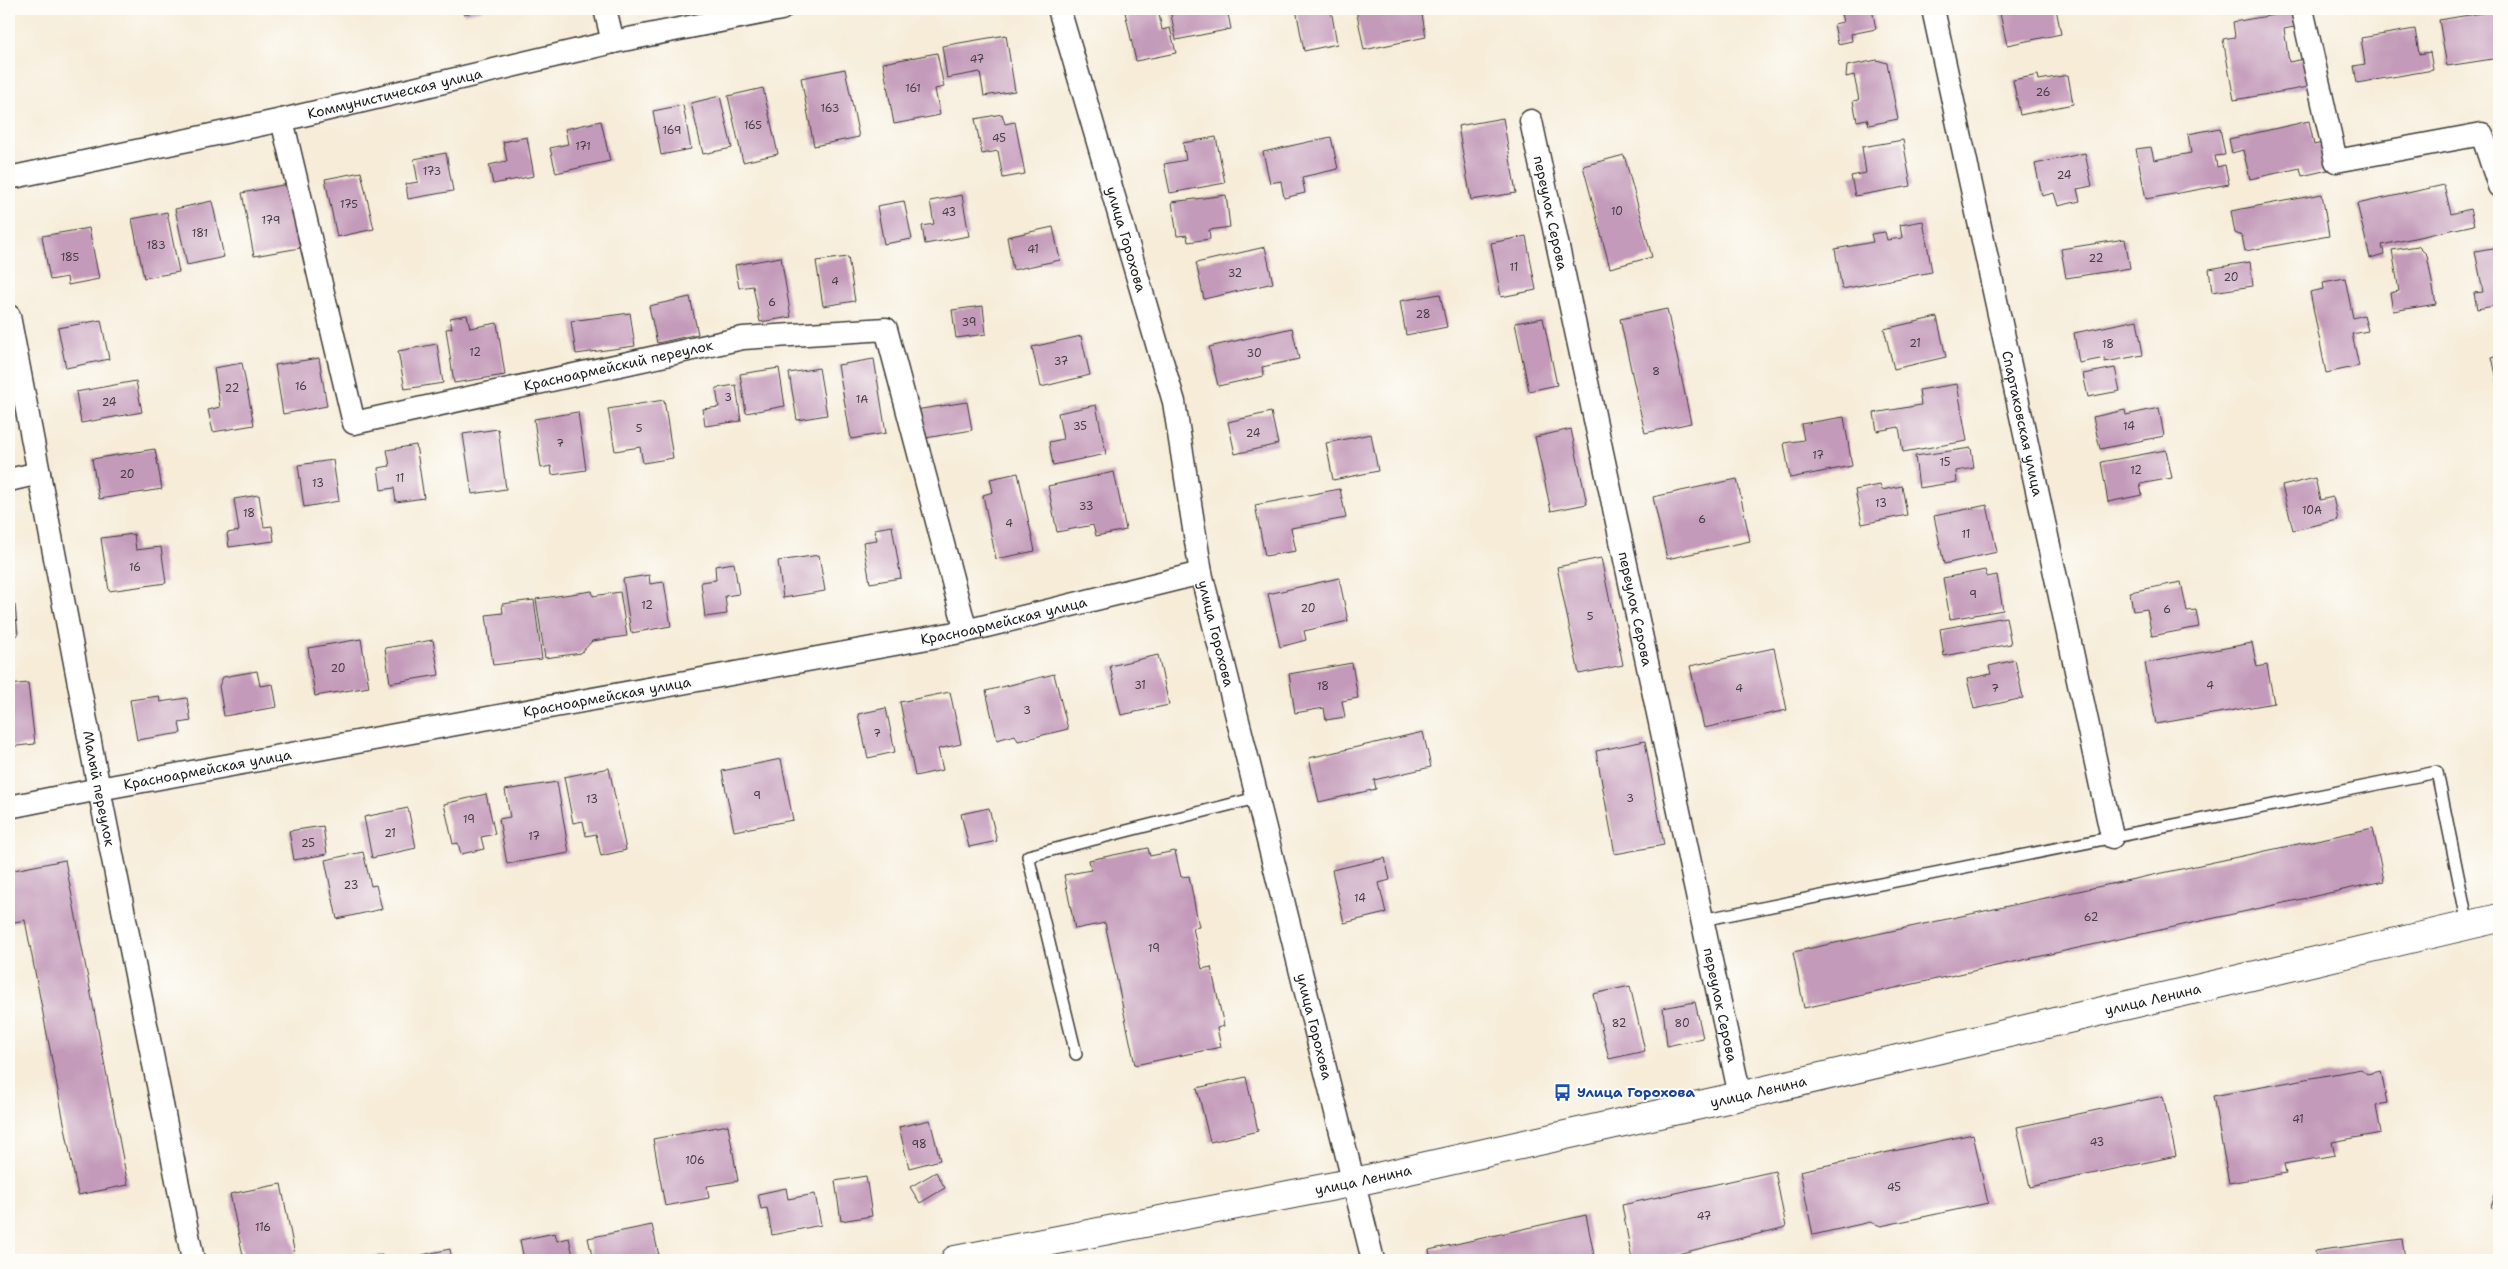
<svg xmlns="http://www.w3.org/2000/svg" width="2508" height="1269" font-family="'Shantell Sans',sans-serif">
<rect width="100%" height="100%" fill="#fdfcf7"/>
<filter id="ink" filterUnits="userSpaceOnUse"><feTurbulence type="fractalNoise" baseFrequency=".02" numOctaves="2"/><feDisplacementMap in="SourceGraphic" scale="10" xChannelSelector="R" yChannelSelector="G"/><feConvolveMatrix kernelMatrix="1 2 1 2 8 2 1 2 1" color-interpolation-filters="sRGB"/></filter>
<filter id="wash" filterUnits="userSpaceOnUse"><feTurbulence type="fractalNoise" baseFrequency=".0096" numOctaves="4" result="noise"/><feDisplacementMap in="SourceGraphic" scale="20" xChannelSelector="R" yChannelSelector="G"/><feGaussianBlur stdDeviation="1.12" result="paint"/><feColorMatrix in="noise" values="0 0 0 0 0 0 0 0 0 0 0 0 0 0 0 0 0 1.4 0 .05"/><feComposite in="paint" operator="in"/></filter>
<g filter="url(#wash)">
<rect width="100%" height="100%" fill="#f6ecd8"/>
<g id="blocks">
<!-- building -->
<g fill="#c39ab9">
<polygon points="463,9 483,9 483,10 464,14"/>
<polygon points="1141,9 1158,9 1162,30 1170,28 1176,53 1136,61 1125,12"/>
<polygon points="1170,9 1227,9 1231,29 1176,40"/>
<polygon points="1296,9 1331,9 1337,44 1304,51"/>
<polygon points="1356,9 1421,9 1426,37 1364,50"/>
<polygon points="1840,9 1872,9 1876,29 1851,34 1852,41 1838,44 1834,24 1843,22"/>
<polygon points="1999,9 2056,9 2061,34 2007,45"/>
<polygon points="2499,10 2499,58 2447,66 2439,20"/>
<polygon points="2291,12 2294,27 2284,29 2289,62 2304,59 2309,87 2234,100 2223,39 2235,37 2233,22"/>
<polygon points="2415,29 2419,54 2430,52 2433,70 2357,83 2354,66 2365,64 2361,38"/>
<polygon points="1006,35 1015,91 984,96 980,72 947,78 942,46"/>
<polygon points="937,53 944,87 935,89 940,115 894,124 883,63"/>
<polygon points="1877,60 1887,63 1898,119 1869,125 1867,119 1857,121 1853,101 1859,100 1854,75 1846,77 1847,66"/>
<polygon points="845,69 859,137 814,146 801,78"/>
<polygon points="2038,75 2039,80 2068,75 2073,104 2020,115 2013,80"/>
<polygon points="763,88 778,154 743,162 728,96"/>
<polygon points="720,96 732,148 703,154 691,103"/>
<polygon points="683,105 691,149 661,155 653,111"/>
<polygon points="1002,114 1005,124 1015,122 1025,174 1003,178 998,151 982,154 975,119"/>
<polygon points="1503,118 1516,193 1471,200 1458,126"/>
<polygon points="601,121 610,161 556,173 550,148 568,144 565,129"/>
<polygon points="2309,121 2314,145 2322,143 2328,170 2302,176 2300,168 2250,179 2243,150 2232,153 2229,139"/>
<polygon points="2220,128 2225,155 2215,156 2217,167 2225,165 2229,184 2146,199 2136,149 2151,147 2154,160 2191,153 2188,134"/>
<polygon points="527,137 534,176 493,184 489,165 507,161 503,142"/>
<polygon points="1216,137 1225,183 1170,193 1164,164 1186,160 1183,143"/>
<polygon points="1331,137 1338,169 1302,177 1305,193 1284,198 1281,181 1270,183 1263,152"/>
<polygon points="1903,140 1911,186 1855,196 1851,176 1866,173 1862,147"/>
<polygon points="446,153 453,191 408,199 406,184 418,182 414,159"/>
<polygon points="2085,153 2092,186 2077,189 2080,201 2058,206 2054,193 2042,196 2035,164"/>
<polygon points="1624,155 1652,257 1610,268 1583,166"/>
<polygon points="361,172 374,229 337,237 325,179"/>
<polygon points="288,184 300,248 254,256 242,193"/>
<polygon points="2444,185 2451,214 2470,209 2474,225 2382,245 2384,254 2370,258 2357,204"/>
<polygon points="2322,194 2329,236 2245,251 2242,236 2235,233 2231,211"/>
<polygon points="962,195 969,236 925,244 922,226 934,224 930,201"/>
<polygon points="1226,195 1230,227 1209,230 1210,239 1188,242 1187,235 1177,236 1172,202"/>
<polygon points="212,201 224,257 187,265 175,209"/>
<polygon points="904,201 912,239 884,244 877,206"/>
<polygon points="167,212 179,272 144,278 132,219"/>
<polygon points="1923,221 1932,272 1842,289 1835,249 1873,242 1871,234 1885,232 1887,240 1902,238 1900,225"/>
<polygon points="1053,227 1060,260 1013,270 1007,237"/>
<polygon points="89,228 99,279 68,285 67,277 50,280 42,236"/>
<polygon points="1526,236 1536,290 1501,297 1491,243"/>
<polygon points="2125,239 2130,268 2066,278 2061,249"/>
<polygon points="2418,246 2427,255 2436,304 2393,311 2390,293 2399,291 2392,250"/>
<polygon points="1265,247 1273,283 1204,299 1196,263"/>
<polygon points="2498,247 2499,305 2477,309 2474,293 2483,292 2475,251"/>
<polygon points="781,257 791,317 760,322 753,286 739,288 735,265"/>
<polygon points="848,257 855,301 823,306 816,261"/>
<polygon points="2250,262 2253,286 2212,292 2209,269"/>
<polygon points="2345,278 2353,318 2364,315 2368,331 2352,334 2359,366 2326,373 2310,292 2324,289 2323,282"/>
<polygon points="1440,294 1447,327 1406,335 1400,301"/>
<polygon points="690,297 698,334 657,343 649,306"/>
<polygon points="983,306 986,334 956,338 952,310"/>
<polygon points="1667,309 1691,423 1645,433 1620,319"/>
<polygon points="630,313 635,346 576,354 571,321"/>
<polygon points="467,315 470,328 497,323 505,375 454,383 446,329 452,328 450,318"/>
<polygon points="1937,317 1946,357 1894,369 1884,329"/>
<polygon points="1543,318 1557,385 1529,391 1515,323"/>
<polygon points="101,320 109,359 66,368 58,328"/>
<polygon points="2137,320 2143,355 2105,362 2105,358 2079,363 2074,333"/>
<polygon points="1292,328 1299,359 1262,367 1264,376 1218,386 1209,347"/>
<polygon points="1081,336 1090,375 1041,387 1032,347"/>
<polygon points="437,344 443,383 405,389 398,351"/>
<polygon points="2499,355 2499,384 2498,384 2492,357"/>
<polygon points="319,358 327,406 283,414 275,365"/>
<polygon points="874,359 886,433 851,439 838,365"/>
<polygon points="242,363 254,425 213,432 208,410 220,407 214,368"/>
<polygon points="779,368 785,406 746,413 740,374"/>
<polygon points="819,368 827,415 797,420 789,373"/>
<polygon points="2115,368 2120,391 2088,397 2083,374"/>
<polygon points="136,381 142,412 81,423 76,392"/>
<polygon points="1957,384 1967,441 1903,452 1899,427 1877,431 1874,413 1921,405 1919,390"/>
<polygon points="736,385 741,421 705,426 703,409 719,407 716,388"/>
<polygon points="664,400 673,458 643,463 640,447 615,451 608,409"/>
<polygon points="967,402 972,430 920,439 915,410"/>
<polygon points="1096,405 1106,454 1053,465 1049,442 1063,439 1058,413"/>
<polygon points="2159,408 2164,436 2100,449 2093,417 2125,410 2126,415"/>
<polygon points="578,412 586,470 552,475 551,466 541,468 534,419"/>
<polygon points="1271,412 1278,444 1235,454 1228,422"/>
<polygon points="1844,417 1852,466 1790,478 1784,443 1804,440 1801,424"/>
<polygon points="498,429 506,489 472,494 463,434"/>
<polygon points="1571,429 1587,504 1551,511 1535,437"/>
<polygon points="1371,434 1378,471 1333,480 1326,443"/>
<polygon points="416,445 424,498 396,502 394,488 381,490 378,468 390,466 387,450"/>
<polygon points="1971,448 1974,468 1956,471 1957,482 1919,488 1915,456"/>
<polygon points="155,449 162,489 99,499 92,459"/>
<polygon points="2166,450 2172,478 2140,484 2142,495 2108,502 2101,462"/>
<polygon points="333,460 339,501 304,507 298,465"/>
<polygon points="1114,472 1126,530 1096,536 1093,525 1057,532 1048,486"/>
<polygon points="1018,473 1035,551 996,559 983,495 993,492 990,479"/>
<polygon points="2315,478 2320,500 2333,497 2338,520 2293,530 2282,486"/>
<polygon points="1737,479 1750,541 1667,559 1653,497"/>
<polygon points="1880,485 1882,490 1902,486 1907,515 1862,524 1855,490"/>
<polygon points="1340,489 1346,518 1291,528 1296,551 1265,556 1255,505"/>
<polygon points="259,495 264,527 272,526 274,541 229,547 227,533 239,531 234,499"/>
<polygon points="1987,505 1997,552 1944,564 1934,516"/>
<polygon points="892,526 901,578 870,583 863,542 877,540 874,529"/>
<polygon points="134,534 136,550 161,547 166,583 109,591 101,538"/>
<polygon points="819,555 825,591 783,598 778,561"/>
<polygon points="1601,558 1623,665 1579,674 1557,567"/>
<polygon points="734,563 739,594 725,596 727,614 705,617 701,582 716,580 715,566"/>
<polygon points="1985,570 1987,577 1997,575 2003,610 1950,619 1943,578"/>
<polygon points="649,575 650,584 664,582 671,626 631,633 623,579"/>
<polygon points="1339,578 1348,621 1304,631 1306,640 1280,647 1268,594"/>
<polygon points="2181,582 2187,611 2196,610 2199,627 2152,636 2147,609 2133,611 2130,592"/>
<polygon points="592,591 593,596 620,592 627,636 592,641 581,653 545,658 536,599"/>
<polygon points="534,600 542,659 493,665 486,615 503,613 502,604"/>
<polygon points="15,605 18,635 9,636 9,606"/>
<polygon points="2006,617 2011,644 1944,656 1940,629"/>
<polygon points="361,639 369,687 315,696 308,648"/>
<polygon points="433,640 439,675 390,683 385,648"/>
<polygon points="2252,643 2257,667 2267,665 2274,703 2156,724 2145,663"/>
<polygon points="1774,648 1787,710 1704,728 1690,666"/>
<polygon points="1158,655 1169,705 1121,715 1110,666"/>
<polygon points="2015,660 2023,698 1974,709 1967,679 1991,674 1989,666"/>
<polygon points="1352,663 1358,698 1342,701 1345,717 1326,720 1324,708 1295,713 1289,674"/>
<polygon points="257,671 260,686 273,684 277,707 224,716 219,686 223,677"/>
<polygon points="1054,674 1068,729 1018,741 1015,735 997,740 986,691"/>
<polygon points="28,683 35,744 9,747 9,685"/>
<polygon points="950,692 961,744 938,749 943,770 915,776 900,702"/>
<polygon points="159,696 160,702 187,698 191,721 179,723 181,733 137,740 130,700"/>
<polygon points="886,708 895,752 868,758 858,714"/>
<polygon points="1423,732 1431,767 1374,780 1376,789 1319,802 1309,758"/>
<polygon points="1645,741 1664,845 1615,854 1596,751"/>
<polygon points="781,759 793,820 734,831 722,771"/>
<polygon points="609,768 626,850 601,856 596,834 586,836 583,821 573,823 564,777"/>
<polygon points="557,782 569,853 507,864 499,819 510,817 505,790"/>
<polygon points="486,794 495,834 481,837 484,849 461,854 458,843 453,844 444,804"/>
<polygon points="408,808 416,848 372,858 364,817"/>
<polygon points="989,808 997,841 969,847 961,814"/>
<polygon points="323,826 327,854 294,860 289,831"/>
<polygon points="2373,828 2384,881 1804,1008 1793,952"/>
<polygon points="1148,848 1150,856 1175,851 1181,877 1189,876 1199,927 1193,928 1202,969 1211,967 1224,1026 1217,1028 1221,1047 1135,1065 1105,923 1075,929 1064,875 1091,870 1089,860"/>
<polygon points="363,852 371,886 376,885 382,909 337,919 325,860"/>
<polygon points="1385,858 1390,880 1379,883 1386,913 1344,923 1332,870"/>
<polygon points="65,860 128,1185 78,1195 25,920 9,923 9,871"/>
<polygon points="1630,986 1645,1051 1609,1059 1593,994"/>
<polygon points="1695,1002 1703,1038 1667,1046 1663,1008"/>
<polygon points="2361,1069 2367,1074 2381,1071 2387,1103 2376,1105 2381,1133 2332,1142 2335,1155 2284,1164 2286,1173 2229,1183 2213,1096"/>
<polygon points="1246,1077 1258,1131 1210,1142 1197,1088"/>
<polygon points="2163,1096 2176,1156 2030,1187 2017,1127"/>
<polygon points="930,1120 940,1160 909,1168 899,1127"/>
<polygon points="728,1125 738,1181 707,1186 709,1198 665,1206 653,1139"/>
<polygon points="1973,1134 1988,1203 1881,1226 1870,1222 1813,1235 1800,1171"/>
<polygon points="1775,1171 1786,1227 1654,1260 1632,1260 1622,1205"/>
<polygon points="936,1172 945,1188 920,1203 910,1187"/>
<polygon points="866,1176 872,1216 841,1221 835,1181"/>
<polygon points="2499,1181 2499,1211 2491,1208"/>
<polygon points="281,1184 296,1260 244,1260 230,1194"/>
<polygon points="786,1188 788,1199 815,1194 821,1225 772,1235 767,1208 761,1209 758,1194"/>
<polygon points="1586,1215 1595,1260 1431,1260 1429,1250"/>
<polygon points="652,1225 660,1260 593,1260 588,1238"/>
<polygon points="555,1233 557,1241 569,1238 574,1260 524,1260 520,1240"/>
<polygon points="2402,1239 2405,1260 2316,1260 2315,1251"/>
<polygon points="450,1249 452,1260 423,1260 422,1255"/>
<polygon points="382,1255 383,1260 358,1260 358,1259"/>
<polygon points="2226,1256 2227,1260 2210,1260 2209,1259"/>
</g>
</g>
</g>
<g filter="url(#ink)">
<use href="#blocks" fill-opacity="0" stroke="#3d3b38" stroke-width="1"/>
<g fill="none" stroke-linecap="round" stroke-linejoin="round">
<defs>
<g id="service">
<polyline points="1702,920 2437,772 2468,925"/>
<polyline points="1076,1054 1028,856 1256,798"/>
</g>
<g id="minor">
<polyline points="605,9 613,42"/>
<path id="s1" d="M1059,9L1174,402L1201,573L1373,1260"/>
<path id="s2" d="M1933,9L2112,837"/>
<polyline points="2302,9 2336,161 2482,134 2499,186"/>
<path id="s3" d="M282,120L354,423L743,338L886,329L966,631"/>
<path id="s4" d="M1531,121L1740,1096"/>
<path id="s5" d="M9,178L282,120L613,42L781,9"/>
<path id="s6" d="M9,316L99,789L193,1260"/>
<polyline points="9,480 39,473"/>
<path id="s7" d="M9,807L99,789L966,631L1201,573"/>
</g>
<g id="tertiary">
<path id="s8" d="M955,1260L1355,1182L1740,1096L2499,918"/>
</g>
</defs>
<!-- service casing -->
<use href="#service" stroke="#3d3b38" stroke-width="14"/>
<!-- minor casing -->
<use href="#minor" stroke="#3d3b38" stroke-width="25"/>
<!-- tertiary casing -->
<use href="#tertiary" stroke="#3d3b38" stroke-width="30"/>
<!-- service -->
<use href="#service" stroke="#fff" stroke-width="11"/>
<!-- minor -->
<use href="#minor" stroke="#fff" stroke-width="22"/>
<!-- tertiary -->
<use href="#tertiary" stroke="#fff" stroke-width="28"/>
</g>
</g>
<!-- icons -->
<defs>
<symbol id="bus-bare" viewBox="-9 -9 18 18"><path d="M-5-6H5V4H4V6H2V4H-2V6H-4V4H-5ZM-3.5-4V0h7V-4ZM-3.5 1.2v1.5H-2V1.2ZM2 1.2v1.5H3.5V1.2Z" fill="#1a4fb4" stroke="#fdfcf7" stroke-width="2.5" paint-order="stroke"/></symbol>
</defs>
<g fill-rule="evenodd">
<use href="#bus-bare" x="1550" y="1080" width="25" height="25"/>
</g>
<g text-anchor="middle" stroke-width="4" stroke-linejoin="round" paint-order="stroke">
<!-- number labels -->
<g font-size="11" fill="#463c43">
<text x="977" y="63">47</text>
<text x="913" y="92">161</text>
<text x="2043" y="96">26</text>
<text x="830" y="112">163</text>
<text x="753" y="129">165</text>
<text x="672" y="134">169</text>
<text x="999" y="142">45</text>
<text x="583" y="150">171</text>
<text x="432" y="175">173</text>
<text x="2064" y="179">24</text>
<text x="349" y="208">175</text>
<text x="1617" y="215">10</text>
<text x="949" y="216">43</text>
<text x="271" y="224">179</text>
<text x="200" y="237">181</text>
<text x="156" y="249">183</text>
<text x="1033" y="253">41</text>
<text x="70" y="261">185</text>
<text x="2096" y="262">22</text>
<text x="1514" y="271">11</text>
<text x="1235" y="277">32</text>
<text x="2231" y="281">20</text>
<text x="835" y="285">4</text>
<text x="772" y="306">6</text>
<text x="1423" y="318">28</text>
<text x="969" y="326">39</text>
<text x="1915" y="347">21</text>
<text x="2108" y="348">18</text>
<text x="475" y="356">12</text>
<text x="1254" y="357">30</text>
<text x="1061" y="365">37</text>
<text x="1656" y="375">8</text>
<text x="301" y="390">16</text>
<text x="232" y="392">22</text>
<text x="728" y="401">3</text>
<text x="862" y="403">1А</text>
<text x="109" y="406">24</text>
<text x="1080" y="430">35</text>
<text x="2129" y="430">14</text>
<text x="639" y="432">5</text>
<text x="1253" y="437">24</text>
<text x="560" y="447">7</text>
<text x="1818" y="459">17</text>
<text x="1945" y="466">15</text>
<text x="2136" y="474">12</text>
<text x="127" y="478">20</text>
<text x="400" y="482">11</text>
<text x="318" y="487">13</text>
<text x="1881" y="507">13</text>
<text x="1086" y="510">33</text>
<text x="2312" y="514">10А</text>
<text x="249" y="517">18</text>
<text x="1702" y="523">6</text>
<text x="1009" y="527">4</text>
<text x="1966" y="538">11</text>
<text x="135" y="571">16</text>
<text x="1973" y="598">9</text>
<text x="647" y="609">12</text>
<text x="1308" y="612">20</text>
<text x="2167" y="613">6</text>
<text x="1590" y="620">5</text>
<text x="338" y="672">20</text>
<text x="1140" y="689">31</text>
<text x="2210" y="689">4</text>
<text x="1323" y="690">18</text>
<text x="1739" y="692">4</text>
<text x="1995" y="692">7</text>
<text x="1027" y="714">3</text>
<text x="877" y="737">7</text>
<text x="757" y="799">9</text>
<text x="1630" y="802">3</text>
<text x="592" y="803">13</text>
<text x="469" y="823">19</text>
<text x="390" y="837">21</text>
<text x="534" y="840">17</text>
<text x="308" y="847">25</text>
<text x="351" y="889">23</text>
<text x="1360" y="902">14</text>
<text x="2091" y="921">62</text>
<text x="1154" y="952">19</text>
<text x="1619" y="1027">82</text>
<text x="1682" y="1027">80</text>
<text x="2298" y="1123">41</text>
<text x="2097" y="1146">43</text>
<text x="919" y="1148">98</text>
<text x="695" y="1164">106</text>
<text x="1894" y="1191">45</text>
<text x="1704" y="1220">47</text>
<text x="263" y="1231">116</text>
</g>
<!-- street labels -->
<g font-size="14" fill="#1c1c1c" stroke="#fdfcf7">
<text dy="5" stroke="none"><textPath href="#s5" startOffset="395">Коммунистическая улица</textPath></text>
<text dy="5" stroke="none"><textPath href="#s4" startOffset="94">переулок Серова</textPath></text>
<text dy="5" stroke="none"><textPath href="#s1" startOffset="240">улица Горохова</textPath></text>
<text dy="5" stroke="none"><textPath href="#s3" startOffset="582">Красноармейский переулок</textPath></text>
<text dy="5" stroke="none"><textPath href="#s2" startOffset="424">Спартаковская улица</textPath></text>
<text dy="5" stroke="none"><textPath href="#s4" startOffset="499">переулок Серова</textPath></text>
<text dy="5" stroke="none"><textPath href="#s7" startOffset="1012">Красноармейская улица</textPath></text>
<text dy="5" stroke="none"><textPath href="#s1" startOffset="645">улица Горохова</textPath></text>
<text dy="5" stroke="none"><textPath href="#s7" startOffset="608">Красноармейская улица</textPath></text>
<text dy="5" stroke="none"><textPath href="#s7" startOffset="202">Красноармейская улица</textPath></text>
<text dy="5" stroke="none"><textPath href="#s6" startOffset="481">Малый переулок</textPath></text>
<text dy="5" stroke="none"><textPath href="#s8" startOffset="1226">улица Ленина</textPath></text>
<text dy="5" stroke="none"><textPath href="#s4" startOffset="904">переулок Серова</textPath></text>
<text dy="5" stroke="none"><textPath href="#s1" startOffset="1050">улица Горохова</textPath></text>
<text dy="5" stroke="none"><textPath href="#s8" startOffset="821">улица Ленина</textPath></text>
<text dy="5" stroke="none"><textPath href="#s8" startOffset="416">улица Ленина</textPath></text>
</g>
<!-- transit labels -->
<g font-size="14" font-weight="bold" fill="#164399" stroke="#fdfcf7" text-anchor="start">
<text x="1577" y="1097">Улица Горохова</text>
</g>
</g>
<!-- margin -->
<rect width="2508" height="1269" fill="none" stroke="#fdfcf7" stroke-width="30"/>
</svg>
